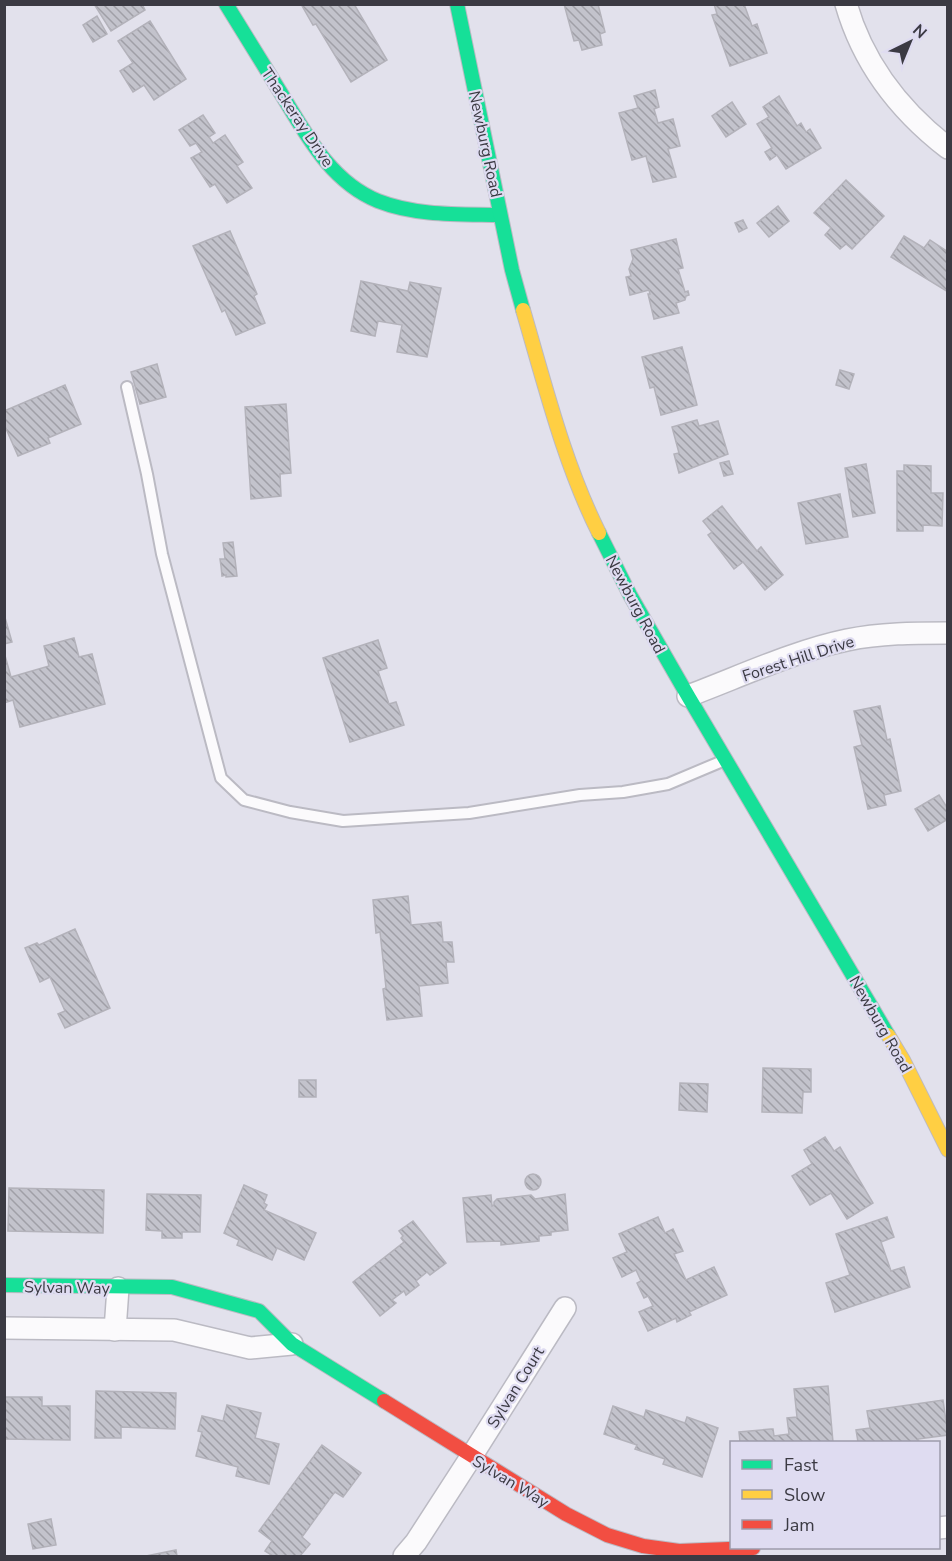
<svg xmlns="http://www.w3.org/2000/svg" width="952" height="1561" font-family="'Nunito Sans',sans-serif">
<defs>
<pattern id="building-back-hatch" width="6" height="6" patternUnits="userSpaceOnUse" patternTransform="scale(1.5)"><rect width="6" height="6" fill="#c3c3cc"/><path d="M-1 5l2 2M0 0l6 6M5-1l2 2" fill="none" stroke="#a09fa7"/></pattern>
</defs>
<rect width="100%" height="100%" fill="#e2e1ec"/>
<!-- building -->
<g fill="url(#building-back-hatch)" stroke="#b3b2ba" stroke-width="1.5">
<polygon points="94,4 142,4 145,10 111,31"/>
<polygon points="301,4 354,4 387,60 351,82 316,24 313,25"/>
<polygon points="564,4 598,4 605,32 600,34 602,45 582,50 579,40 574,41"/>
<polygon points="714,4 744,4 752,26 757,24 767,53 730,66 712,15 717,14"/>
<polygon points="97,16 107,34 93,42 83,25"/>
<polygon points="150,21 186,79 154,100 144,85 133,92 120,71 133,63 118,41"/>
<polygon points="655,90 659,107 654,109 658,123 673,119 680,146 668,149 676,177 653,182 646,156 632,160 619,113 638,108 634,96"/>
<polygon points="779,96 797,126 801,123 806,132 810,129 821,148 786,169 777,155 770,160 765,152 772,148 757,124 769,117 763,107"/>
<polygon points="732,102 746,124 726,137 712,116"/>
<polygon points="203,115 215,133 209,137 213,143 225,135 243,162 237,166 252,188 227,203 215,184 210,187 191,158 202,152 196,143 190,146 179,130"/>
<polygon points="846,180 884,216 852,249 846,244 840,249 825,235 831,228 814,213"/>
<polygon points="778,206 789,221 769,237 757,223"/>
<polygon points="743,220 747,228 739,232 735,223"/>
<polygon points="230,231 257,294 254,296 265,323 236,335 225,310 222,312 193,246"/>
<polygon points="904,236 924,248 930,240 948,252 948,292 891,257"/>
<polygon points="676,239 683,268 678,269 685,292 688,291 689,295 686,296 685,300 676,303 679,313 654,319 648,294 650,294 649,290 630,295 626,277 631,276 629,269 633,259 631,250"/>
<polygon points="361,281 408,291 410,282 441,288 427,357 397,352 402,325 378,321 375,336 351,331"/>
<polygon points="682,347 697,405 661,415 654,387 650,388 642,357"/>
<polygon points="157,364 166,397 140,404 131,372"/>
<polygon points="840,370 854,374 849,389 836,385"/>
<polygon points="65,385 81,424 48,438 50,443 18,456 4,424 4,411"/>
<polygon points="286,404 291,473 280,474 281,496 251,499 245,407"/>
<polygon points="697,420 699,426 718,421 728,454 679,473 674,454 679,453 672,427"/>
<polygon points="729,461 733,474 724,476 720,463"/>
<polygon points="866,464 875,513 853,517 845,468"/>
<polygon points="904,465 931,466 931,493 943,493 942,526 923,525 923,531 897,531 897,471 904,471"/>
<polygon points="840,494 848,537 806,544 798,503"/>
<polygon points="722,506 757,551 761,547 783,575 765,590 743,562 734,569 708,535 712,532 703,521"/>
<polygon points="233,542 237,576 226,577 226,575 222,576 221,566 220,559 225,559 223,543"/>
<polygon points="4,614 12,642 4,644"/>
<polygon points="74,638 79,657 92,654 105,704 20,727 13,700 4,703 4,652 11,677 49,666 44,646"/>
<polygon points="378,640 387,668 378,671 389,704 396,702 404,725 350,742 323,658"/>
<polygon points="880,706 887,740 890,739 901,791 884,795 886,805 868,809 854,747 862,745 854,711"/>
<polygon points="939,795 948,809 948,819 928,831 915,809"/>
<polygon points="408,896 411,925 441,922 443,942 452,942 454,962 446,962 448,983 419,986 422,1016 387,1020 383,989 386,988 380,932 376,933 373,900"/>
<polygon points="75,929 110,1008 65,1028 58,1014 65,1011 50,977 40,982 25,948 37,943 39,945"/>
<polygon points="763,1068 811,1069 811,1092 803,1092 802,1113 762,1112"/>
<rect x="299" y="1080" width="17" height="17"/>
<polygon points="680,1083 708,1084 707,1112 679,1110"/>
<polygon points="825,1137 834,1151 840,1147 873,1203 847,1219 831,1193 810,1205 792,1176 812,1164 804,1150"/>
<circle cx="533" cy="1182" r="8"/>
<polygon points="244,1185 267,1195 264,1203 267,1205 264,1210 316,1233 304,1260 277,1248 272,1260 237,1245 239,1240 224,1233"/>
<polygon points="9,1188 104,1190 103,1233 8,1231"/>
<polygon points="147,1194 201,1195 200,1232 182,1232 182,1238 162,1238 162,1231 146,1230"/>
<polygon points="565,1194 568,1230 551,1232 551,1235 539,1236 539,1241 501,1245 501,1241 467,1242 463,1198 491,1195 492,1206 494,1205 494,1202 497,1199 531,1195 535,1199"/>
<polygon points="658,1217 665,1233 673,1229 683,1251 674,1254 686,1280 714,1267 727,1295 689,1312 691,1315 677,1322 676,1318 648,1331 639,1312 653,1306 648,1296 644,1298 637,1283 641,1281 636,1270 622,1277 613,1258 627,1252 619,1234"/>
<polygon points="887,1217 894,1237 881,1242 891,1271 904,1267 910,1287 835,1312 826,1283 850,1275 836,1234"/>
<polygon points="413,1221 446,1263 430,1275 427,1272 416,1281 419,1285 406,1295 404,1291 392,1300 396,1303 380,1316 353,1282 404,1242 401,1238 403,1236 399,1231"/>
<polygon points="828,1386 833,1442 740,1442 739,1432 771,1429 773,1429 774,1436 789,1434 787,1418 797,1417 794,1389"/>
<polygon points="96,1391 176,1393 175,1429 121,1427 121,1438 95,1438"/>
<polygon points="4,1397 42,1397 42,1406 70,1406 70,1440 4,1439"/>
<polygon points="943,1400 948,1435 918,1439 919,1442 858,1442 856,1430 870,1428 867,1411"/>
<polygon points="227,1405 261,1413 255,1438 279,1444 269,1484 236,1476 238,1467 196,1456 202,1432 198,1431 202,1416 223,1421"/>
<polygon points="613,1406 644,1417 646,1410 685,1423 687,1417 718,1428 702,1477 663,1464 665,1459 635,1449 637,1445 604,1434"/>
<polygon points="322,1445 361,1473 343,1497 335,1492 331,1497 302,1537 310,1544 300,1556 273,1556 265,1551 272,1541 259,1531"/>
<polygon points="51,1519 56,1545 33,1549 28,1524"/>
<polygon points="176,1550 177,1556 146,1556"/>
</g>
<g fill="none" stroke-linecap="round" stroke-linejoin="round">
<defs>
<polyline id="lane" points="127,387 147,474 162,554 221,778 244,800 290,812 343,821 469,813 580,795 623,792 668,784 725,760"/>
<g id="street">
<path d="M846,4C863,63 900,111 948,148"/>
<path d="M688,696C739,677 794,651 847,640C881,633 914,633 948,633"/>
<polyline points="4,1328 174,1330 250,1348 292,1344"/>
<polyline points="115,1330 118,1288"/>
<polyline points="938,1528 948,1527"/>
<polyline points="404,1556 416,1542 471,1457 565,1308"/>
</g>
<g id="fast">
<path d="M226,4C244,33 261,61 279,90C305,132 329,181 378,201C416,216 460,214 500,215"/>
<polyline points="457,4 512,270 523,310"/>
<polyline points="599,533 630,595 688,696 888,1035"/>
<polyline points="4,1285 172,1287 259,1311 292,1344 384,1401"/>
</g>
<g id="slow">
<path d="M523,310C545,385 564,463 599,533"/>
<polyline points="888,1035 903,1060 948,1150"/>
</g>
<polyline id="jam" points="384,1401 566,1514 607,1535 643,1546 679,1551 753,1548"/>
</defs>
<!-- lane casing -->
<use href="#lane" stroke="#bbbac3" stroke-width="14"/>
<!-- street casing -->
<use href="#street" stroke="#bbbac3" stroke-width="24"/>
<!-- fast casing -->
<use href="#fast" stroke="#bbbac3" stroke-width="16"/>
<!-- slow casing -->
<use href="#slow" stroke="#bbbac3" stroke-width="16"/>
<!-- jam casing -->
<use href="#jam" stroke="#bbbac3" stroke-width="16"/>
<!-- lane -->
<use href="#lane" stroke="#fbfafc" stroke-width="10"/>
<!-- street -->
<use href="#street" stroke="#fbfafc" stroke-width="21"/>
<!-- fast -->
<use href="#fast" stroke="#16e098" stroke-width="14"/>
<!-- slow -->
<use href="#slow" stroke="#ffcf43" stroke-width="14"/>
<!-- jam -->
<use href="#jam" stroke="#f24e42" stroke-width="14"/>
</g>
<g text-anchor="middle" stroke-width="4.5" stroke-linejoin="round" paint-order="stroke">
<!-- street labels -->
<g font-size="16" fill="#3b3a43" stroke="#dfdcf1">
<text transform="translate(298 117) rotate(56)" y="6">Thackeray Drive</text>
<text transform="translate(486 144) rotate(78)" y="6">Newburg Road</text>
<text transform="translate(636 604) rotate(62)" y="6">Newburg Road</text>
<text transform="translate(798 658) rotate(-18)" y="6">Forest Hill Drive</text>
<text transform="translate(881 1024) rotate(60)" y="6">Newburg Road</text>
<text transform="translate(67 1287) rotate(1)" y="6">Sylvan Way</text>
<text transform="translate(515 1387) rotate(-58)" y="6">Sylvan Court</text>
<text transform="translate(511 1481) rotate(31)" y="6">Sylvan Way</text>
</g>
</g>
<!-- border -->
<rect width="952" height="1561" fill="none" stroke="#3b3a43" stroke-width="12"/>
<!-- legend -->
<rect x="730" y="1441" width="210" height="108" fill="#dfdcf1" stroke="#9d9bab" stroke-width="1.5"/>
<rect x="742" y="1460" width="30" height="9" fill="#16e098" stroke="#9d9bab" stroke-width="1.5"/>
<text x="784" y="1471" font-size="18" fill="#3b3a43">Fast</text>
<rect x="742" y="1490" width="30" height="9" fill="#ffcf43" stroke="#9d9bab" stroke-width="1.5"/>
<text x="784" y="1501" font-size="18" fill="#3b3a43">Slow</text>
<rect x="742" y="1520" width="30" height="9" fill="#f24e42" stroke="#9d9bab" stroke-width="1.5"/>
<text x="784" y="1531" font-size="18" fill="#3b3a43">Jam</text>
<!-- north arrow -->
<g transform="translate(910 42) rotate(43)" stroke="#dfdcf1" stroke-width="4.5" paint-order="stroke">
<path d="M0-4.5L10 22L0 15L-10 22Z" fill="#3b3a43"/>
<text y="-9" font-size="16" font-weight="bold" text-anchor="middle" fill="#3b3a43">N</text>
</g>
</svg>
